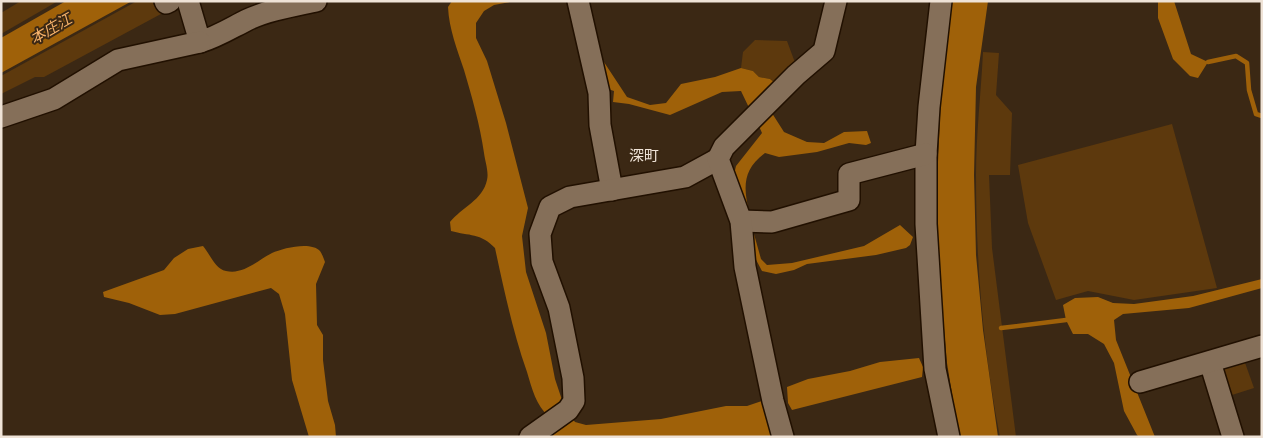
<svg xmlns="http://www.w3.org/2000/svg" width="1263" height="438" font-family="'Golos Text','Noto Sans JP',sans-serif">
<rect width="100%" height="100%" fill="#3b2814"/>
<!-- green -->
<g fill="#5d390d">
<polygon points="21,1 58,1 1,34 1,13"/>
<polygon points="137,1 185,1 44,77 35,77 1,94 1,76"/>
<polygon points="755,40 787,41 797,68 776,84 770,79 759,77 753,71 741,68 743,52"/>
<path d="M983,52L999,53L996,95L1012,113L1010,175H989L992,248L1016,437H1000C983,350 976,263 976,175C976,134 981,93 983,52Z"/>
<polygon points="1172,124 1217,288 1134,300 1088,291 1056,300 1028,223 1018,165"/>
<polygon points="1244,360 1254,388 1232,395 1224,369"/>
</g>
<!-- water -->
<g fill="#9f6109">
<polygon points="66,1 132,1 1,73 1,38"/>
<path d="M452,1H515L494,5L484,11L476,23V38L487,61L506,123L528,208L522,236L526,272L546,333L555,379L564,406L549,417C536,405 532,389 527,372C513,332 504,290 495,248C481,233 469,236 451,231L450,222C461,208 483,200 487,180C489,172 485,161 484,153C480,125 472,97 464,70C457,49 449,29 448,7Z"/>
<polygon points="587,1 589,1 600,56 627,97 650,105 666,103 681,84 715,77 741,68 753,71 759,77 770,79 776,84 752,114 741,91 722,92 670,115 629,104 613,102 614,91 605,88"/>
<polygon points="951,1 988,1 976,87 974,175 976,255 983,330 998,437 959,437 947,363 936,237 937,184 941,95"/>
<polygon points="1158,1 1174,1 1191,54 1208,62 1198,78 1190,76 1173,59 1158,18"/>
<path d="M770,110L784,132L807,142L824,143L844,132L867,131L871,143L866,145L849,143L817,152L779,157L765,153C743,169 743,187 749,211L747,213L733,179L736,166L762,133L758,124Z"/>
<polygon points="900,225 913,237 910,245 906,248 876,255 807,264 794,270 776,274 762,271 754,256 752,227 761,259 767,265 792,263 864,246"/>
<path d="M203,246C210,254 215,269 226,271C244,275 258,260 272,253C283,248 311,241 320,251C322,254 324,259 325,262L316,284L317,325L323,335V360L328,401L335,425L336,437H309L292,380L285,314L279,294L271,288L175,314L160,315L129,303L104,297L103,292L164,270L174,258L188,249Z"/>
<polygon points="1262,279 1262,288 1189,308 1123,314 1114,320 1116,340 1155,437 1139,437 1137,435 1124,411 1114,363 1104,344 1088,334 1073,334 1066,320 1063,305 1075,298 1098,297 1113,303 1134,304 1193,296"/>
<polygon points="919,358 923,367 922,377 792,410 788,403 787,387 808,379 850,371 880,362"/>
<polygon points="765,400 775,437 551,437 553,425 569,414 575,422 586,425 661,419 726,406 747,406"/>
</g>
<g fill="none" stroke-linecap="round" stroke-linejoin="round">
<!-- stream -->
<g stroke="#9f6109" stroke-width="4.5">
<polyline points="1208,62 1236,56 1247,63 1249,90 1256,114 1262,116"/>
<polyline points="1001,328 1066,320"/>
</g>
<defs>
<g id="minor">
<polyline points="165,1 166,3 170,1"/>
<path d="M188,1L200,42C217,37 231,28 247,20C268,10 293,6 316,1"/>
<polyline points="578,1 599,93 600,125 612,190"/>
<polyline points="941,1 929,107 926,154 926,224 935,369 949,437"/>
<polyline points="1,117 54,99 118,60 200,42"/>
<polyline points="741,221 772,222 849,200 849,174 926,154"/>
<polyline points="1210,362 1233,437"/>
<polyline points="1140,382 1262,346"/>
<polyline points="530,437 568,410 574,401 573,378 559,308 542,262 540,234 550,207 570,197 685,177 718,159"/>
<polyline points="783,437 773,401 745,267 741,221 718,159 724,147 796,75 824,51 836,1"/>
</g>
</defs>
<!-- minor casing -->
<use href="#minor" stroke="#211000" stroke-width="24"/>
<!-- minor -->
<use href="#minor" stroke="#856f59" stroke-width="21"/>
</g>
<g text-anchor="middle" stroke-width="4" stroke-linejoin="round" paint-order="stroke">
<!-- water labels -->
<g font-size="15" font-style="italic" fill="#f7b36b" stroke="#3b2814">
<text transform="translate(51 29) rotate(-30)" y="5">本庄江</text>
</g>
<!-- neighbourhood labels -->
<g font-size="15" fill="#efe3d7" stroke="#3b2814">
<text x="644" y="161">深町</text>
</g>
</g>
<!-- border -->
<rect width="1263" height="438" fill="none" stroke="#efe3d7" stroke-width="5"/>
</svg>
